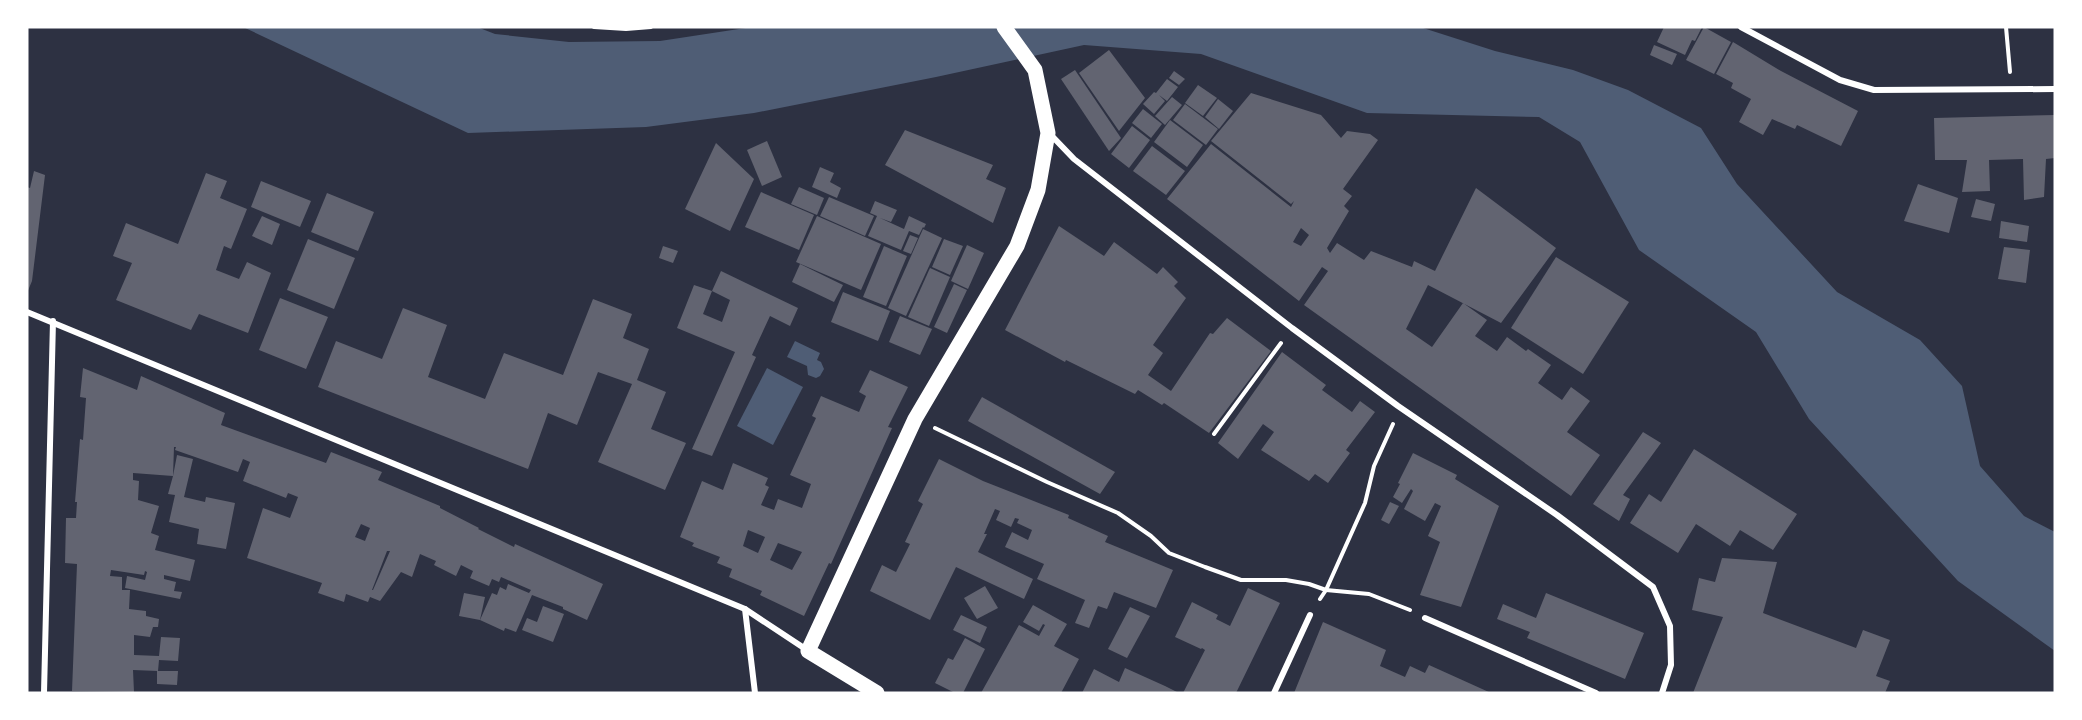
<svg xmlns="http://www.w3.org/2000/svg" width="2082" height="720" font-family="Barlow,sans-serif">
<rect width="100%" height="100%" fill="#2d3142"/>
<!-- water -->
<g fill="#4f5d75">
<polygon points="243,27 477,27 495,34 569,42 660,41 752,27 1420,27 1495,51 1573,70 1628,90 1701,128 1737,184 1837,292 1920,340 1962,386 1980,466 2024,516 2055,532 2055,651 1958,581 1809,419 1756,332 1639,250 1580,142 1539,117 1367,113 1201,54 1084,45 936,77 754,113 646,127 468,133"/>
<polygon points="795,341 820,353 817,360 821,362 824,369 820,376 816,378 808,375 807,366 787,357"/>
<polygon points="767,368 803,387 773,445 737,426"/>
</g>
<!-- building -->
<g fill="#626471" fill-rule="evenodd">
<polygon points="1664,27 1702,27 1695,41 1692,40 1685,55 1657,42"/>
<polygon points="1704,27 1731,42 1714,74 1686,60"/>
<polygon points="1733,42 1781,71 1858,111 1841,146 1797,125 1795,129 1772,119 1763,135 1739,122 1751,99 1731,88 1733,83 1716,74"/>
<polygon points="1654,45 1677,54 1672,65 1650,55"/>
<polygon points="1109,50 1145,98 1119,131 1079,73"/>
<polygon points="1075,70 1121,138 1109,151 1061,79"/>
<polygon points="1174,71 1185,79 1179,85 1169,78"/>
<polygon points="1167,79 1178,87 1167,101 1159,95 1165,101 1154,114 1143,104 1154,92 1156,93"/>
<polygon points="1198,85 1217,98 1203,116 1185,103"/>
<path d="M1251,93L1321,115L1341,138L1347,131L1370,134L1378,140L1343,189L1352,196L1344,206L1349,211L1327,248L1330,253L1337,243L1364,260L1371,251L1412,267L1414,261L1435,271L1476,188L1556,248L1501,323L1428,285L1406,329L1432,347L1463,303L1487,320L1475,336L1497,351L1507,337L1526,351L1528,349L1551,365L1538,383L1562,400L1571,387L1590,401L1567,432L1600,455L1571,496L1304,305L1328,271L1322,267L1299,301L1167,199L1211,144L1291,207L1294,201L1291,204L1211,141ZM1301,228L1309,235L1301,246L1293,242Z"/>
<polygon points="1172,97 1182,105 1165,125 1155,116"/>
<polygon points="1218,99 1233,111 1219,129 1205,117"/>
<polygon points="1185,104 1218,129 1206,145 1173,120"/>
<polygon points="1143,109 1162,124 1151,138 1132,123"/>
<polygon points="2055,115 2055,158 2046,159 2044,197 2024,200 2023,159 1989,160 1990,191 1962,192 1967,160 1935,160 1934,118"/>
<polygon points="1170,120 1203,145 1187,167 1154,142"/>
<polygon points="1132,126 1150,140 1129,168 1111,154"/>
<polygon points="905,130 993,165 986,179 1006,188 993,223 885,165"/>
<polygon points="767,141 782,177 762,186 747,150"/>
<polygon points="716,143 754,179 730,231 685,209"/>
<polygon points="1152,146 1185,171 1166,195 1133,171"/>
<polygon points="820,167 834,173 830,182 841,188 837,198 812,187"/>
<polygon points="34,171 45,175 32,281 27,293 27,187 30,188"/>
<polygon points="206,173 227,181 220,198 247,209 231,249 224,246 216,270 239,279 247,262 271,273 248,333 199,314 191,330 116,300 132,263 113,256 126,223 178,244"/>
<polygon points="261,181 311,201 300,227 251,207"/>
<polygon points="1918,184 1958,198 1949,233 1904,221"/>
<polygon points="799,187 824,198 817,215 791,204"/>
<polygon points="761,192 814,215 799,250 745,227"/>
<polygon points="327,193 374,212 358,251 311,232"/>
<polygon points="829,197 874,216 865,236 820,216"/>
<polygon points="1976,199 1995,204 1991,221 1971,217"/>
<polygon points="875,201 897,210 891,222 880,218 904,229 909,216 926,224 924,228 923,227 919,235 909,231 901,250 868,236 877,216 870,213"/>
<polygon points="262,216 280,224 272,245 252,236"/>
<polygon points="817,216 881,244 861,290 796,262"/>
<polygon points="2001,221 2029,226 2027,242 1999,238"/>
<polygon points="1059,226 1104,256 1114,242 1157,274 1163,267 1178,282 1174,286 1186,298 1153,345 1163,353 1148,375 1171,391 1210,333 1213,334 1227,318 1271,351 1209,433 1164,403 1162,405 1138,390 1135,394 1066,360 1065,362 1005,330"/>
<polygon points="923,229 942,238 906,316 888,308"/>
<polygon points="910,235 918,238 911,254 903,251"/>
<polygon points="308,239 355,258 334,309 287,290"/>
<polygon points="944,239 963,246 950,275 932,267"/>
<polygon points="967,245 984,253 968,289 951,281"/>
<polygon points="663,246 678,251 673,263 659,258"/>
<polygon points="884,246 907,256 886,306 863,297"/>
<polygon points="2004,247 2030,250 2026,283 1998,279"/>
<polygon points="1556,257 1629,302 1583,374 1511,328"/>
<polygon points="800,264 843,285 834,302 792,282"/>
<polygon points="930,268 950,277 929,326 908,317"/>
<path d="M721,271L798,308L790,326L770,316L752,355L756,357L712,456L692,449L735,352L677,328L694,285L712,291ZM712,291L730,300L722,322L703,314Z"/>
<polygon points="954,284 967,290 947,333 934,327"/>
<polygon points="843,292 890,311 878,341 831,322"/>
<polygon points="280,298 328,317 306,369 259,350"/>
<polygon points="593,299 632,314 623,338 649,349 637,380 666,392 651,429 686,443 665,490 598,462 632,384 598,372 577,425 548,413 528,469 318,387 336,341 382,359 403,308 447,325 428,377 485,399 504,353 563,375"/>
<polygon points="900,316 932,329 920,355 889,342"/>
<polygon points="1282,352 1326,385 1322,390 1352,412 1360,401 1375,412 1346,450 1350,453 1328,483 1315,474 1309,481 1261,450 1274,432 1263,424 1238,459 1218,443"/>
<path d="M83,368L137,390L141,376L225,413L221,425L326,463L331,452L382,472L378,480L440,506V508L479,528L478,529L514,547L515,544L603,584L587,620L563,609V607L532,595L516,632L505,628L504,631L480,620L492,593L497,595L500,587L506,590L508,584L529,593L531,590L501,577L499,582L492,579L489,586L470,578L473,571L461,565L456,576L434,565L436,561L420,554L412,577L401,572L380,601L370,597L368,602L346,594L344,602L318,593L322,583L247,558L263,508L290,518L298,497L288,493L286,498L243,481L250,462L243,459L238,472L175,450L176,447H174L173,476L177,455L193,459L184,497L205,502L206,497L235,503L226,549L197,544L199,529L169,522L175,495L168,494L173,476L133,473V480L139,481L138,500L159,506L151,533L159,536L155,550L195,560L190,581L164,575V579L176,582L174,591L182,592L180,599L125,588L127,576L145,580L147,572L145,571L144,575L111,570L110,576L122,577V590H130L129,609L146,611V616L159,619L158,627H153L150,637L134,635V655L159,656L161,637L180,638L178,661L159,660L158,671L133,670L134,692L72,691L77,564L65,563L66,518H76L77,502H75L80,439L83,440L86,398L80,397ZM361,524L370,528L365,541L355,537ZM387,551H390L373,590H372Z"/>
<path d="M870,370L908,387L888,427L892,428L831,564L829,563L804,616L760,595L762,591L729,577L732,569L717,563L720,557L692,546L694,543L680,537L702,481L723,490L733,463L768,478L765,485L769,487L761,505L774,510L778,499L802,508L811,484L790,475L816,418L812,416L821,396L859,412L866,396L859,392ZM748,530L765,537L758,553L743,546ZM778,543L802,552L792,570L770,560Z"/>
<polygon points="982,397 1115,472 1100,494 968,421"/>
<polygon points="1643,432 1661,443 1623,495 1630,499 1619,521 1593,504"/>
<polygon points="1694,449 1797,514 1773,550 1740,530 1730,546 1696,524 1678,553 1630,523 1649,494 1661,502"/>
<polygon points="1413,453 1457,475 1455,479 1499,506 1461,607 1420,595 1440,542 1428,536 1441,506 1435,503 1425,521 1404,509 1413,491 1411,489 1402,503 1393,497 1400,484 1398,483"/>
<polygon points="939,459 983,481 1069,515 1068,518 1108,536 1105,542 1173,570 1156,608 1114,592 1107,609 1098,606 1089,628 1075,623 1085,600 1037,579 1044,564 1005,547 1012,532 1028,540 1032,530 1017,523 1019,519 1015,518 1011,527 996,520 1000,511 995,509 984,534 987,534 978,552 1033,579 1024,599 956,567 930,620 870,591 882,565 896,572 910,544 905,542 923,504 918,501"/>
<polygon points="1390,502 1399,506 1389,524 1381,520"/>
<polygon points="1722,558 1777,562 1763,613 1856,648 1863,630 1890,640 1876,676 1890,681 1885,693 1693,693 1723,617 1692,610 1699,578 1715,582"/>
<polygon points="985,586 998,608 977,619 964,598"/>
<polygon points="1248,588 1280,603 1236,693 1183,693 1205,650 1202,648 1201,649 1175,637 1192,602 1218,615 1216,619 1230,626"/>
<polygon points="464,593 485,597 480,620 459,616"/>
<polygon points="1546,593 1644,633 1625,679 1527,638 1530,632 1497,619 1503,604 1536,618"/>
<polygon points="1033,605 1067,624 1054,646 1079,659 1061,693 981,693 1019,625 1039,636 1045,625 1043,624 1039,631 1023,622"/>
<polygon points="543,606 564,614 553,642 522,630 527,618 537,622"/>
<polygon points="1130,607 1150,616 1127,658 1108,649"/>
<polygon points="961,615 987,627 980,643 953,630"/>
<polygon points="1323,622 1386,650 1380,666 1405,677 1410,666 1425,673 1429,665 1491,693 1294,693"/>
<polygon points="965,638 985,649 963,693 955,693 935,683 948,658 953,660"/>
<polygon points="1125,668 1165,686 1179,693 1082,693 1094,669 1119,682"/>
<polygon points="157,671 178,671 177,685 157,684"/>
</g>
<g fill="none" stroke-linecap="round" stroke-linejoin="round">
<!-- path -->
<g stroke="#fff" stroke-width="4">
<polyline points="594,27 626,29 651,27"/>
<polyline points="2006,27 2010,72"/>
<polyline points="935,428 1047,482 1118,513 1151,536 1169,553 1205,567 1241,580 1286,580 1309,584 1326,590 1369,594 1410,610"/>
<polyline points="1214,434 1281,343"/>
<polyline points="1320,599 1326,590 1365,503 1374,466 1393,424"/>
</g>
<!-- minor -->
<g stroke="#fff" stroke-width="6">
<polyline points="1741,27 1840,80 1874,90 2055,89"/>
<polyline points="1050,134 1074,159 1292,328 1398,406 1557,515 1653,587 1670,626 1671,665 1662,693"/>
<polyline points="27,312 745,609 807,650"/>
<polyline points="745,609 755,693"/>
<polyline points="1425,618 1596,693"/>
<polyline points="44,693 53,321"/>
<polyline points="1274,693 1310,615"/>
</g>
<!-- primary -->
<polyline stroke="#fff" stroke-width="15" points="877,693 808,651 915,419 1017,246 1038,190 1048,133 1035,70 1004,27"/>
</g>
<!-- border -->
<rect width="2082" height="720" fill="none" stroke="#ffffff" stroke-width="57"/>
</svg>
